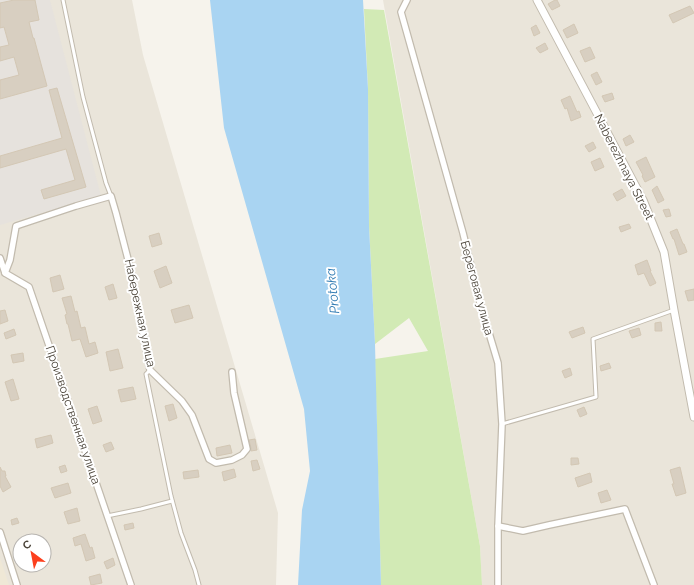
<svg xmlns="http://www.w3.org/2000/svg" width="694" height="585" font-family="Raleway,sans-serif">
<rect width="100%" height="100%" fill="#f6f3ec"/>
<!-- residential -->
<g fill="#eae5da" fill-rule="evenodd">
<path d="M0,0H132L143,55L278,513L276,585H0ZM20,541H44V565H20Z"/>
<polygon points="383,0 694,0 694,585 482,585 480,546"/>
</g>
<!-- industrial -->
<polygon fill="#e6e2dd" points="0,0 50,0 101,196 0,225"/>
<!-- education -->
<polygon fill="#efe8d6" points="0,558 9,585 0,585"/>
<!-- green -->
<polygon fill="#d2eab5" points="364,9 384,10 480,546 482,585 381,585 375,359 428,351 409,318 375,344 369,226 368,89"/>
<!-- water -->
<polygon fill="#a9d4f2" points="210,0 363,0 368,89 369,226 375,344 381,585 298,585 302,510 310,471 304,409 224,128"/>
<!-- building -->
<g fill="#d8cfc1" stroke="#d3c7b4">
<polygon points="14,0 35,0 39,20 29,22 33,38 34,38 47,86 0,99 0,80 19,75 14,57 0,61 0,47 9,45 4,27 0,28 0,3"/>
<polygon points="555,0 557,0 560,6 552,10 548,4"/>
<polygon points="690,6 694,13 673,23 669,15"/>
<polygon points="574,24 578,33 567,38 563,30"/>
<polygon points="536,25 540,33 534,36 531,28"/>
<polygon points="545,43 548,49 540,53 536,48"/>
<polygon points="590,47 595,58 585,62 580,51"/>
<polygon points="597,72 602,82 596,85 591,75"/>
<polygon points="57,88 86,187 44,199 41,190 75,180 66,149 0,168 0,156 62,138 49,90"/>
<polygon points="612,93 614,99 605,102 602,96"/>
<polygon points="570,96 577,112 579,111 581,117 571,121 567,108 565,109 561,100"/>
<polygon points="630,135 634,142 626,146 623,139"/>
<polygon points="593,142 596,148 589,152 585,146"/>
<polygon points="646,157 655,177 645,182 642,176 643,175 636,162"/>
<polygon points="600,158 604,167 595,171 591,162"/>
<polygon points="657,186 664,200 658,203 652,190"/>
<polygon points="622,189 626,196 617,201 613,194"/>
<polygon points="669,209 671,216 666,217 663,210"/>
<polygon points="629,224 631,228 621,232 619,227"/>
<polygon points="677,229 683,244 684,244 687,252 679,255 674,239 673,239 670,232"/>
<polygon points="159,233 162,244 152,247 149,236"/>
<polygon points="647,260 651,271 650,271 656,283 650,286 644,273 638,275 635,265"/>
<polygon points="166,266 172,283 160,288 154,271"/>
<polygon points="60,275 64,289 53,292 50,278"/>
<polygon points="113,284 117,298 109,300 105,287"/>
<polygon points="694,289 694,300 688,301 685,291"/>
<polygon points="71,296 75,312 77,311 81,328 85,327 89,344 95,342 98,353 86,357 80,339 72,341 68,324 67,324 65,315 67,314 62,298"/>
<polygon points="189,305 193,318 175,323 171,310"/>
<polygon points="5,310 8,321 0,324 0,311"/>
<polygon points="661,322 662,331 655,331 655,323"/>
<polygon points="583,327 585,333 572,338 569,332"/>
<polygon points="639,328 641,335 632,338 629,331"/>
<polygon points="14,329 16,335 6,339 4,333"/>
<polygon points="118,349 123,368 110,371 106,352"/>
<polygon points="23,353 24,361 13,363 11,355"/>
<polygon points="609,363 611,368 601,371 600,366"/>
<polygon points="570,368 572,375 565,378 562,371"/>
<polygon points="13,379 19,399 11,401 5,382"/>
<polygon points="133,387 136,399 121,402 118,390"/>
<polygon points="173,404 177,418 169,421 165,406"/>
<polygon points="97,406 102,421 93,424 88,409"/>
<polygon points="584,407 587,414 580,417 577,410"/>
<polygon points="51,435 53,443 37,448 35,439"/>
<polygon points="255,439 257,450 251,451 251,448 249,440"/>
<polygon points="111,442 114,449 106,452 103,445"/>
<polygon points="230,445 232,453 217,456 216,448"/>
<polygon points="571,458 578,458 579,464 571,465"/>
<polygon points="257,460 260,469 253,471 251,461"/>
<polygon points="65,465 67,471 61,473 59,467"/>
<polygon points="0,467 2,471 5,471 6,476 5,476 11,487 3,492 0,486"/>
<polygon points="680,467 686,493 676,496 672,484 674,484 670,470"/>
<polygon points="234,469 236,477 224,481 222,472"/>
<polygon points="198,470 199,477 184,479 183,472"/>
<polygon points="590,473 592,482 578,487 575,478"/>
<polygon points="68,483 71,493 55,498 51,488"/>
<polygon points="607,490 611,500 601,503 598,493"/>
<polygon points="77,508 80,521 68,524 64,512"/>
<polygon points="17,518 19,523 12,525 11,520"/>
<polygon points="133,523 134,528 125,530 124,525"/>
<polygon points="85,534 90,548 92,547 95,558 86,561 81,544 75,546 73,538"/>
<polygon points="113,558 115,565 107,569 104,562"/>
<polygon points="100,574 102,583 91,585 89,577"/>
</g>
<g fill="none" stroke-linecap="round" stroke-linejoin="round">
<defs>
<g id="service">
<polyline points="63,0 83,97 106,183 111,196"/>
<polyline points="150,370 146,374 171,496 181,533 195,570 199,585"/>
<polyline points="502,424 596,397 593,339 674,310"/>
<polyline points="107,516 141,509 172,501"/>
</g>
<g id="minor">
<polyline points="407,0 401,12 463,233 480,303 498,363 502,424 498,526 498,585"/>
<polyline points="0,258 5,273 29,287 131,585"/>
<polyline points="5,273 10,260 16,226 76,206 111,196 116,213 130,267 150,370 182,401 192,415 209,459 216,463 232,460 242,455 247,449 234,393 232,372"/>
<polyline points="498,526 523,531 549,525 625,509 654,585"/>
<polyline points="0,532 17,585"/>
</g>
<polyline id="tertiary" points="537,0 643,200 664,252 674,310 694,417"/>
</defs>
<!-- service casing -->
<use href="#service" stroke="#c2bbae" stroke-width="5"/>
<!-- minor casing -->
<use href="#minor" stroke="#c2bbae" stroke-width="8"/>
<!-- tertiary casing -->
<use href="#tertiary" stroke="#c2bbae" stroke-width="9"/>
<!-- service -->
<use href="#service" stroke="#fff" stroke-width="3"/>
<!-- minor -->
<use href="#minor" stroke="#fff" stroke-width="5.5"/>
<!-- tertiary -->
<use href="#tertiary" stroke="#fff" stroke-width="7"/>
</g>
<g text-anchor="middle" stroke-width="4" stroke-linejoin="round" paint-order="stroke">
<!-- street labels -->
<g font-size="12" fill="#4b4439" stroke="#fff">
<text transform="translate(624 167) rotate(63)" y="4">Naberezhnaya Street</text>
<text transform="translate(477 288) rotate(75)" y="4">Береговая улица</text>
<text transform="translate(140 313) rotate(78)" y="4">Набережная улица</text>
<text transform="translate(73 415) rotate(71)" y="4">Производственная улица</text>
</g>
<!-- water labels -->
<g font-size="13" font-style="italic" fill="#2e7ab2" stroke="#fff">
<text transform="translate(332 291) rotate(-96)" y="5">Protoka</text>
</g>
</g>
<!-- north arrow -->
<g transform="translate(32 553) rotate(328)"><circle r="19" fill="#ffffff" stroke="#b7b4b0"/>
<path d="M0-3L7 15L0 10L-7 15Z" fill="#fc3f1d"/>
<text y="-6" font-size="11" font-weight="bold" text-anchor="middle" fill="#4b4439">С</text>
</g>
</svg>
